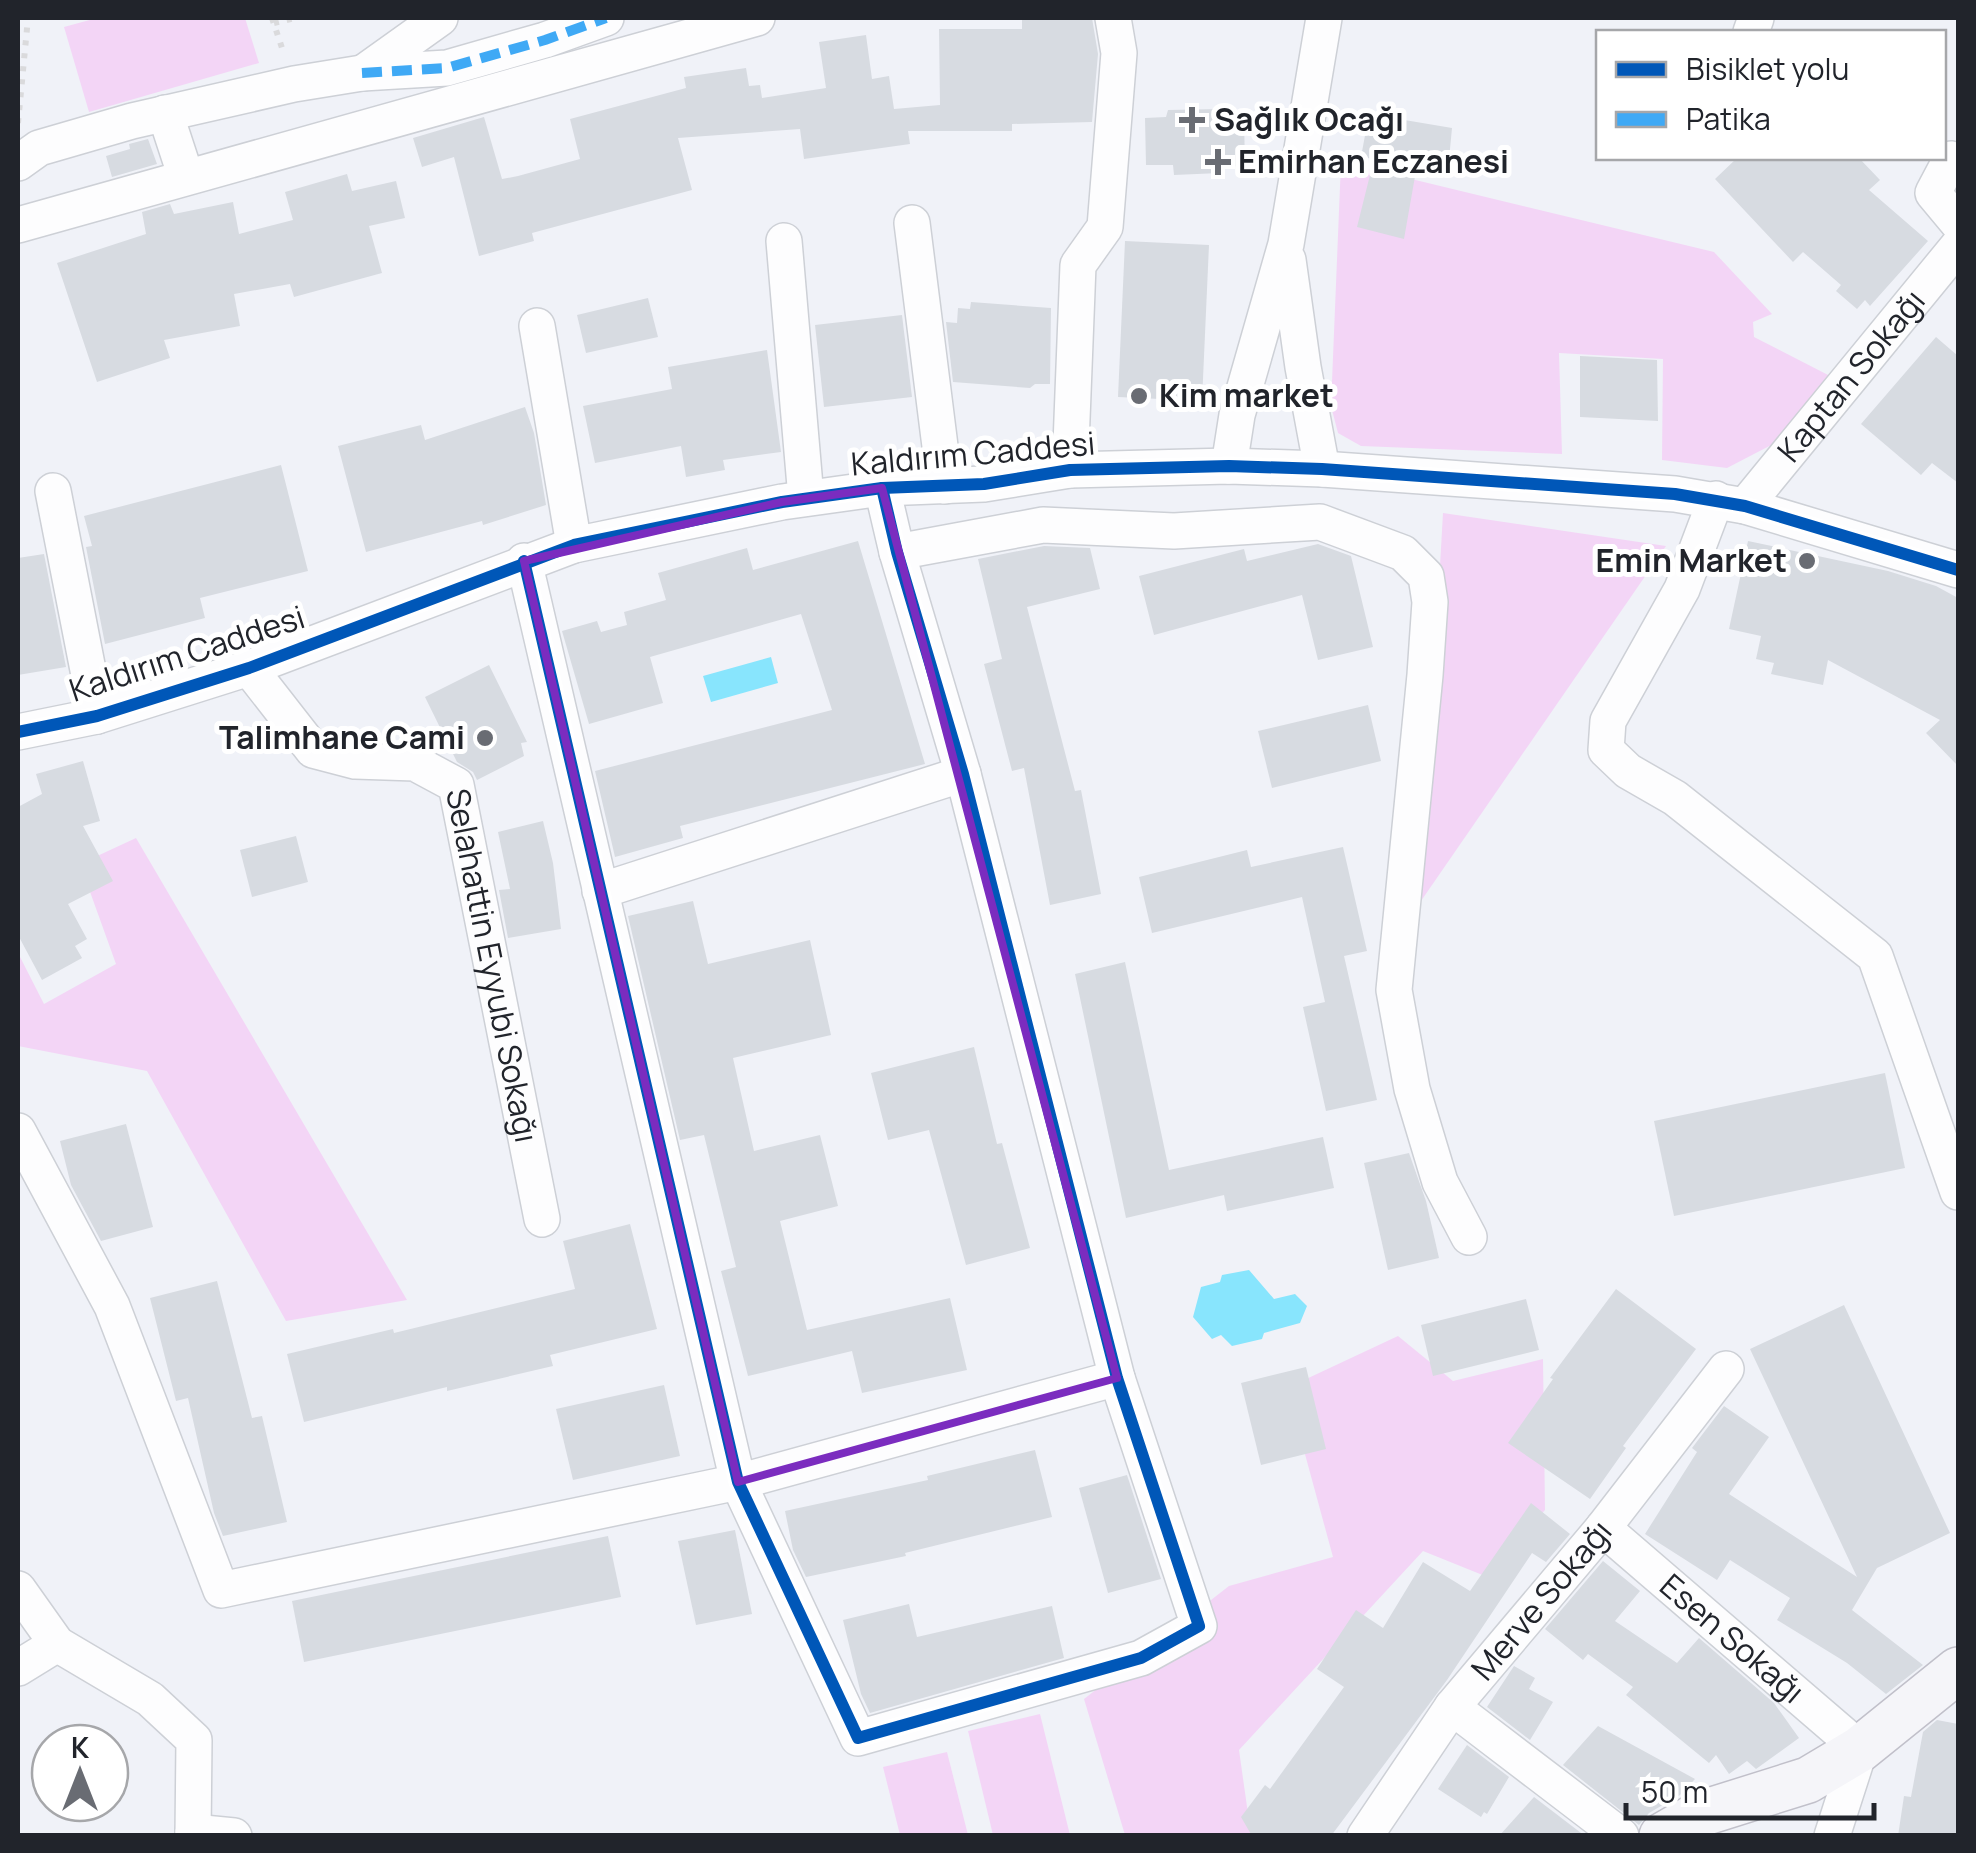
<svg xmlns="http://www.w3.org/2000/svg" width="1976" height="1853" font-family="Manrope,sans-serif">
<rect width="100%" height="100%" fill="#f0f2f8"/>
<!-- green -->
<g fill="#f3d5f6">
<polygon points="97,18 245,18 259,63 89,112 64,27"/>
<polygon points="1341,162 1714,252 1772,314 1753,322 1754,337 1832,377 1779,441 1727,468 1662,460 1663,359 1559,353 1562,454 1361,446 1338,433 1331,406"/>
<polygon points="1443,513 1666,546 1421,901"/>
<polygon points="136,838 407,1300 286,1321 147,1071 18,1046 18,953 44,1004 116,964 80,864"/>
<polygon points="1398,1336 1453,1381 1543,1359 1545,1510 1485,1576 1423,1551 1239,1750 1251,1835 1125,1835 1084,1699 1229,1586 1333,1557 1287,1388"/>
<polygon points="1040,1714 1070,1835 993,1835 968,1731"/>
<polygon points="947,1752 968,1835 900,1835 883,1767"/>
</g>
<!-- water -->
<g fill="#88e5fd">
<polygon points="771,657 778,683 711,702 703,676"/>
<polygon points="1249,1270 1274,1299 1295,1294 1307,1306 1300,1323 1264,1333 1262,1339 1232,1346 1221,1335 1212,1339 1193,1317 1201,1287 1220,1282 1222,1275"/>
</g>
<!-- building -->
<g fill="#d7dbe1">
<polygon points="1022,18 1092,18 1098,54 1092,122 1012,124 1012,131 908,131 910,144 804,159 800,129 678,138 692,190 532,233 534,241 479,256 454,157 422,167 413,138 484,117 502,179 518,176 580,159 570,119 686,88 684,77 746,68 749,86 760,85 762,98 826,88 819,42 866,35 872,79 889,76 894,109 940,105 939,29 1022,29"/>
<polygon points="1221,109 1221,118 1244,118 1245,166 1220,167 1220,173 1174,175 1173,165 1146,165 1145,118 1166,117 1168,110"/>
<polygon points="1369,114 1452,128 1448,170 1417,165 1404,239 1357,227 1374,159 1361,157"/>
<polygon points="148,139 157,164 112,177 106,156 130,149 129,144"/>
<polygon points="1737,158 1859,158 1880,180 1869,190 1928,241 1870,306 1865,300 1857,309 1836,291 1841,285 1803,252 1793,262 1715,179"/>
<polygon points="347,174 352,191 396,181 405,218 369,226 382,273 294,297 290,284 234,294 240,326 164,340 170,358 97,382 57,263 146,234 142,212 170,204 174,214 233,202 239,234 293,220 285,192"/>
<polygon points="1125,241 1209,245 1202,401 1118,397"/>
<polygon points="648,298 658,337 586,353 577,315"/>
<polygon points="971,302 1051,308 1050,384 1035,384 1030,388 953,382 946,322 957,323 958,308 970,309"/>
<polygon points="902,315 912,397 824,407 815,325"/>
<polygon points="1936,337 1958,356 1958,483 1932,463 1921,475 1861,424"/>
<polygon points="767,350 781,452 723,460 725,470 686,477 681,446 595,463 583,406 672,389 668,367"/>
<polygon points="1580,356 1657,360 1658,421 1580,417"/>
<polygon points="525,407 534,433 546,505 483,525 482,521 366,552 338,446 421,425 425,440"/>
<polygon points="281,465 308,571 200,598 205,618 105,644 86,547 92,546 84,516"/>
<polygon points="858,541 925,764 680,826 683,838 615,857 595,771 832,710 801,614 650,657 663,703 589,724 562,631 597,621 601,632 627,625 624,612 666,600 658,573 747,548 753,570"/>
<polygon points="1748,541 1888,571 1936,586 1958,598 1958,766 1926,733 1940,720 1828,660 1823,685 1771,674 1774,663 1756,659 1761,636 1729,629"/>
<polygon points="1318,544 1351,556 1373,647 1318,660 1302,595 1154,635 1139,576 1244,549 1247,561"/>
<polygon points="1044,546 1090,548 1100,589 1027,607 1075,791 1081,790 1101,894 1050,905 1024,768 1012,771 984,664 1002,659 978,559"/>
<polygon points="44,554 66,667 18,675 18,558"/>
<polygon points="489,665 527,742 521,743 524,756 477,780 473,772 457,762 425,697"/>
<polygon points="1368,705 1381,761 1272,788 1258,731"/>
<polygon points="83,761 100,821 83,826 113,881 68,904 87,939 75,946 82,958 42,980 18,935 18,807 42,794 36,774"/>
<polygon points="543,821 553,863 561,929 508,938 499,890 510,889 498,832"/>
<polygon points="296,836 308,882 252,897 240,850"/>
<polygon points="1343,847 1367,951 1344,956 1377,1100 1326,1111 1303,1007 1325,1002 1302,897 1152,933 1139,877 1247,850 1251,867"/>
<polygon points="693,901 708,964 810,940 831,1035 733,1058 754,1151 820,1135 838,1206 780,1221 807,1330 950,1298 967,1370 862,1393 852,1351 748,1376 721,1271 736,1267 704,1135 680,1140 628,916"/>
<polygon points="1125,962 1169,1170 1323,1137 1334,1188 1227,1211 1224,1195 1126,1218 1075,974"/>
<polygon points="974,1047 997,1144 1002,1143 1030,1248 966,1265 929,1130 888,1140 871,1073"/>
<polygon points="1885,1073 1905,1168 1674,1216 1654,1121"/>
<polygon points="126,1124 153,1227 101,1241 71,1185 60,1141"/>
<polygon points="1409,1153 1426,1201 1439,1258 1388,1270 1364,1163"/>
<polygon points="630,1224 657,1329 550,1355 553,1366 447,1391 447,1387 304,1422 287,1354 393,1329 394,1333 575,1289 563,1241"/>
<polygon points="217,1281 252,1418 262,1416 287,1522 223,1536 214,1513 188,1398 176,1401 150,1298"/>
<polygon points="1616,1289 1696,1349 1623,1446 1626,1448 1590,1499 1508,1443 1553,1379 1550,1378"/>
<polygon points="1526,1299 1539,1350 1433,1376 1421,1325"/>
<polygon points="1844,1305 1950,1533 1877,1568 1852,1610 1923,1665 1886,1694 1847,1663 1777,1620 1790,1598 1730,1560 1717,1580 1645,1534 1697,1452 1692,1448 1724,1406 1769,1437 1729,1494 1857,1577 1750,1349"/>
<polygon points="1306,1367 1326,1449 1261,1465 1241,1383"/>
<polygon points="664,1385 680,1456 573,1480 556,1409"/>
<polygon points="1035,1450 1052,1517 905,1553 906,1556 806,1577 793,1550 785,1511 928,1480 927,1476"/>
<polygon points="1127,1475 1161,1579 1108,1593 1079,1488"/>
<polygon points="1531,1503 1570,1534 1546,1562 1532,1553 1447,1680 1331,1836 1252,1836 1241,1817 1265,1785 1270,1789 1344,1687 1317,1669 1356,1610 1383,1628 1423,1562 1470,1591"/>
<polygon points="735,1530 752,1614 696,1625 678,1541"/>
<polygon points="608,1536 621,1597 304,1662 292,1601"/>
<polygon points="1603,1561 1640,1591 1615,1621 1677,1663 1699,1638 1774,1703 1799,1738 1756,1769 1747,1761 1729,1774 1716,1755 1709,1763 1626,1695 1633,1687 1588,1654 1583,1660 1545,1629"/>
<polygon points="909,1604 917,1637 1052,1606 1064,1658 870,1713 861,1694 843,1620"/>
<polygon points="1514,1666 1535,1678 1529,1689 1553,1702 1530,1740 1487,1707"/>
<polygon points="1937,1720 1958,1724 1958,1836 1898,1836 1904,1796 1911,1797 1923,1732"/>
<polygon points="1598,1726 1695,1779 1680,1795 1649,1813 1639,1825 1563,1765"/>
<polygon points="1467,1745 1509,1777 1487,1814 1484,1812 1481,1817 1438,1789"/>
<polygon points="1534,1797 1585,1836 1499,1836"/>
</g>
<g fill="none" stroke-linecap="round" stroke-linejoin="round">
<defs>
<g id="minor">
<polyline points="1751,32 1756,18"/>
<polyline points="363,73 440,18"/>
<polyline points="165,113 186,177"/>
<polyline points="1951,159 1933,193 1958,223"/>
<polyline points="18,163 39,148 132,121 294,84 362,73 447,68 545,40 606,18"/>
<polyline points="912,223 945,486"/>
<polyline points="18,225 757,18"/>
<polyline points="784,241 806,498"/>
<polyline points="1288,260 1303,367 1322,469"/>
<polyline points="537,326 574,545"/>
<polyline points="1229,466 1237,415 1286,244 1324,18"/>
<polyline points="1070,470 1078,265 1105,227 1119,53 1113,18"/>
<polyline points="53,491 97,716"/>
<polyline points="1716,499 1682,589 1608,721 1606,750 1628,771 1675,798 1875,956 1958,1192"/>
<path id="s1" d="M1745,506L1958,246"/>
<polyline points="897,552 1043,525 1174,531 1320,522 1403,553 1426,576 1430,602 1425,675 1394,990 1412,1089 1440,1182 1469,1237"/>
<polyline points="524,561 738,1482 858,1738 1141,1658 1199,1626 1117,1378 963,774 897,552 882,488"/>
<path id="s2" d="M249,668L313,750L355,761L415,763L456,785L542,1219"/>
<polyline points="18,732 97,716 249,668 574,545 782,502 882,488 984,484 1070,470 1229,466 1322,469 1675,494 1745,506 1958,570"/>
<polyline points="600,891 963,774"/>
<polyline points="18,1131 112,1306 221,1590 738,1482 1117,1378"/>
<path id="s3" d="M1603,1528L1860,1749L1832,1836"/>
<polyline points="18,1589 57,1644 150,1699 194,1740 193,1836"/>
<polyline points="18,1668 57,1644"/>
<polyline points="1452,1707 1621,1836"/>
<polyline points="193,1832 234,1836"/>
<path id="s4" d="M1365,1836L1452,1707L1603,1528L1726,1369"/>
</g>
<polyline id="major" points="1662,1836 1700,1814 1808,1780 1860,1749 1958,1670"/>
</defs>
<!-- minor casing -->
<use href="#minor" stroke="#cdd0d6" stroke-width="38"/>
<!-- major casing -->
<use href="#major" stroke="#c1c0ca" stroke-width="48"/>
<!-- path -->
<g stroke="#dadadc" stroke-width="6" stroke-dasharray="5 8" stroke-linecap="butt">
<polyline points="272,18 284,54"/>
<polyline points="274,23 295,18"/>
<polyline points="18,123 28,18"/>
</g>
<!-- minor -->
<use href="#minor" stroke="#fdfdfe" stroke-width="35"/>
<!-- major -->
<use href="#major" stroke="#f5f5f9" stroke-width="45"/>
<!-- quiet -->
<polyline stroke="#3fa9f5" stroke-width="10" stroke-dasharray="20 10" stroke-linecap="butt" points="362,73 447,68 545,40 606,18"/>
<defs>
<g id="cycleway">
<polyline points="524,561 738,1482 858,1738 1141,1658 1199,1626 1117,1378 963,774 897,552 882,488"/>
<polyline points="18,732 97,716 249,668 574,545 782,502 882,488 984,484 1070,470 1229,466 1322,469 1675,494 1745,506 1958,570"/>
</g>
</defs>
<!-- cycleway casing -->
<use href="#cycleway" stroke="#fff" stroke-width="19"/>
<!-- cycleway -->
<use href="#cycleway" stroke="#0057b8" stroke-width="12"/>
</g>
<!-- marked area -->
<path fill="none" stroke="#7b2cbf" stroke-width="8" stroke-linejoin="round" d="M882,488L1117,1378L738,1482L524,561L782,502Z"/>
<!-- markers -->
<g fill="#696c73" stroke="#fff" stroke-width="4">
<path d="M1187 105h10v10h10v10h-10v10h-10v-10h-10v-10h10z"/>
<path d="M1213 147h10v10h10v10h-10v10h-10v-10h-10v-10h10z"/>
<circle cx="1139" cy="396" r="10"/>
<circle cx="1807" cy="561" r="10"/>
<circle cx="485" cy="738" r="10"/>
</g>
<g text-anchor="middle" stroke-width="10" stroke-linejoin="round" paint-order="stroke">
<!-- poi labels -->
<g font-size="32" font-weight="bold" fill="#21242b" stroke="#fff" text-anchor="start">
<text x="1214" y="131">Sağlık Ocağı</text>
<text x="1238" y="173">Emirhan Eczanesi</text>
<text x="1159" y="407">Kim market</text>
<text x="1787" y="572" text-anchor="end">Emin Market</text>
<text x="465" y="749" text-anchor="end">Talimhane Cami</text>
</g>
<!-- street labels -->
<g font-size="32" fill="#21242b" stroke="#fff">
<text dy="11" stroke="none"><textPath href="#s1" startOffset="168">Kaptan Sokağı</textPath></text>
<text transform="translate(973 454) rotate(-5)" y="11">Kaldırım Caddesi</text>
<text transform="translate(187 654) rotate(-18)" y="11">Kaldırım Caddesi</text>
<text dy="11" stroke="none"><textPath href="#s2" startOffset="438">Selahattin Eyyubi Sokağı</textPath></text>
<text dy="11" stroke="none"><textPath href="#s4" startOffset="295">Merve Sokağı</textPath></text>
<text dy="11" stroke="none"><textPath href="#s3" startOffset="170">Esen Sokağı</textPath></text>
</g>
</g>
<!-- border -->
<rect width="1976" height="1853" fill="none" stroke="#21242b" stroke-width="40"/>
<!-- legend -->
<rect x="1596" y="30" width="350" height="130" fill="#ffffff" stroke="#a6a7aa" stroke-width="2.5"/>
<rect x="1616" y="62" width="50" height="15" fill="#0057b8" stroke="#a6a7aa" stroke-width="2.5"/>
<text x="1686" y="80" font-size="30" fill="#21242b">Bisiklet yolu</text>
<rect x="1616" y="112" width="50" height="15" fill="#3fa9f5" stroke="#a6a7aa" stroke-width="2.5"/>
<text x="1686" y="130" font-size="30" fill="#21242b">Patika</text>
<!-- north arrow -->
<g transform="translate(80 1773)"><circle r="48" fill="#ffffff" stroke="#a6a7aa" stroke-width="2.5"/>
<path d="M0-8L18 38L0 25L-18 38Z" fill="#696c73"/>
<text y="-15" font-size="28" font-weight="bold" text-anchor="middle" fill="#21242b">K</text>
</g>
<!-- scale -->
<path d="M1626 1803v15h248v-15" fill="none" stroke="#21242b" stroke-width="5"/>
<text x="1641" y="1803" font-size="30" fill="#21242b" stroke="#ffffff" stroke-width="8" paint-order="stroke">50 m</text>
</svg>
